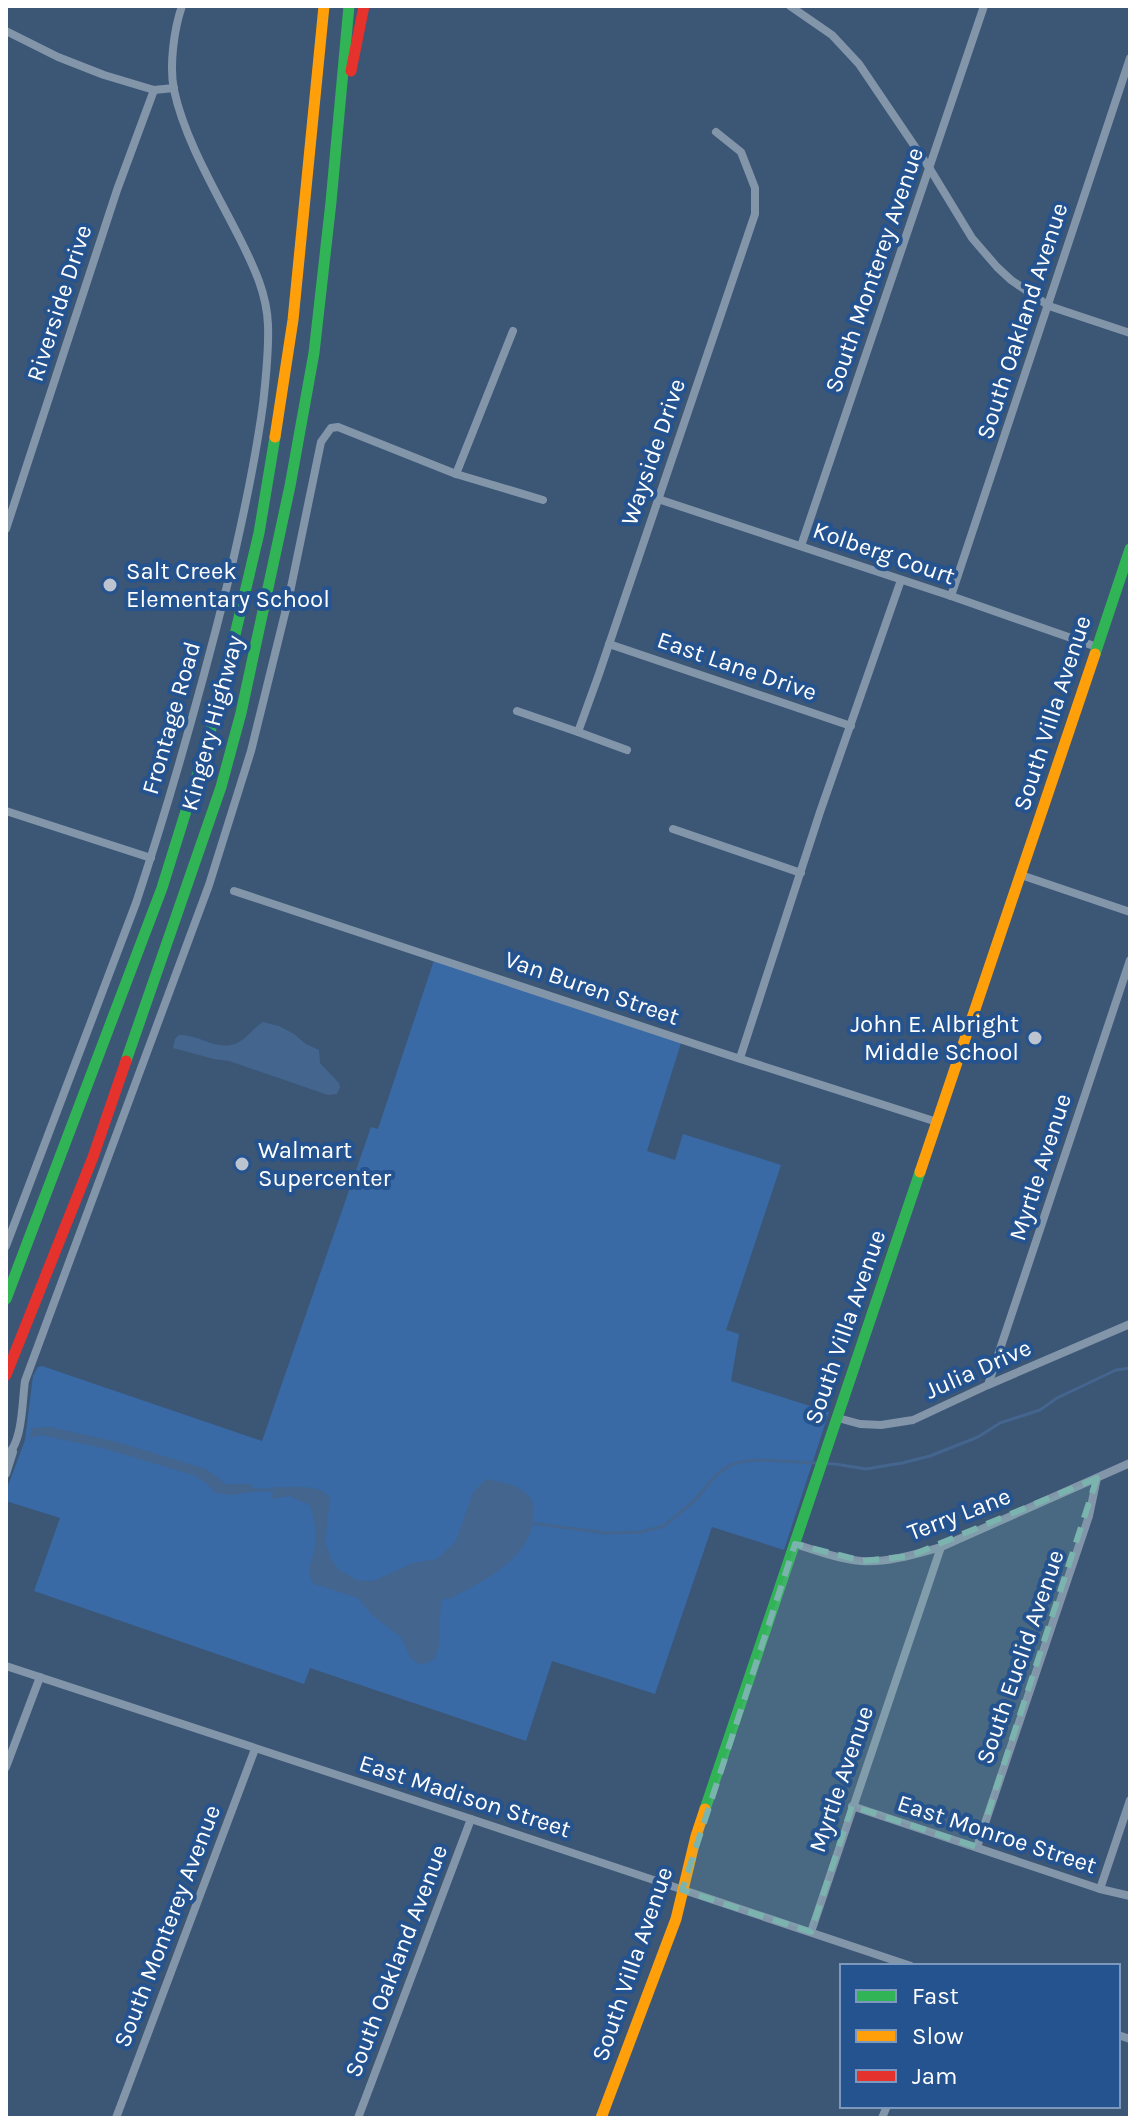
<svg xmlns="http://www.w3.org/2000/svg" width="1136" height="2124" font-family="Karla,sans-serif">
<rect width="100%" height="100%" fill="#3c5676"/>
<!-- green -->
<polygon fill="#396aa5" points="434,960 681,1043 647,1151 675,1160 683,1134 781,1165 726,1330 739,1334 731,1381 829,1412 784,1550 712,1527 655,1694 552,1661 526,1741 310,1668 304,1684 34,1591 60,1518 6,1501 6,1491 25,1440 33,1376 38,1367 42,1366 262,1441 371,1127 378,1129"/>
<!-- water -->
<g fill="#44658e">
<path d="M263,1022L279,1026L294,1034L306,1044L319,1050L320,1063L339,1083L340,1087L337,1094L328,1095L229,1061L214,1059L173,1048L175,1039L179,1035C199,1034 217,1052 237,1043C248,1038 253,1028 263,1022Z"/>
<polygon points="50,1427 117,1442 206,1469 226,1484 250,1484 257,1491 233,1495 216,1493 207,1484 193,1475 102,1448 41,1435 30,1438 31,1428"/>
<path d="M486,1479C501,1482 528,1486 533,1504C534,1508 532,1512 533,1516C534,1546 502,1571 477,1584C468,1590 459,1593 450,1599L446,1598L441,1602L439,1645L435,1658L428,1663L419,1664L411,1659L401,1637L372,1615L358,1598L314,1584C304,1569 314,1561 315,1545C317,1533 314,1517 310,1505L289,1496L271,1499L274,1487C291,1488 319,1483 330,1497L326,1534V1545L331,1559L339,1570L357,1580L368,1581L376,1580L413,1563L437,1559L456,1541L473,1492Z"/>
</g>
<g fill="none" stroke-linecap="round" stroke-linejoin="round">
<!-- stream -->
<g stroke="#44658e" stroke-width="3">
<polyline points="252,1490 273,1490"/>
<polyline points="530,1523 606,1533 641,1532 664,1526 695,1500 716,1475 730,1465 745,1461 763,1460 835,1464 866,1469 902,1463 930,1456 978,1437 1000,1423 1040,1410 1057,1398 1116,1370 1130,1368"/>
</g>
<!-- street -->
<g stroke="#8396a9" stroke-width="8">
<polyline points="790,6 832,35 859,64 930,169 972,238 997,267 1011,280 1049,306 1130,333"/>
<polyline points="6,31 58,57 104,75 154,90 174,88"/>
<polyline points="456,474 513,331"/>
<polyline points="658,499 951,596 1097,647"/>
<polyline points="6,529 117,190 154,90"/>
<polyline points="801,546 984,6"/>
<polyline points="951,596 1130,58"/>
<polyline points="609,644 851,726"/>
<polyline points="517,711 578,732 599,674 755,214 755,188 741,152 716,132"/>
<polyline points="578,732 627,750"/>
<polyline points="6,811 151,858"/>
<polyline points="673,829 801,873"/>
<polyline points="1021,875 1130,912"/>
<polyline points="234,891 725,1054 937,1122"/>
<polyline points="740,1058 820,812 901,580"/>
<path d="M6,1246L136,903C171,797 201,690 228,582C242,523 255,464 263,404C266,377 269,352 268,325C267,294 254,267 240,239C217,193 185,141 174,90C169,66 174,29 182,6"/>
<polyline points="988,1385 1130,960"/>
<polyline points="838,1418 860,1424 881,1425 913,1420 988,1385 1130,1324"/>
<path d="M6,1456C23,1444 22,1401 25,1381L209,885L251,751L289,597L321,442L331,428L338,427L456,474L543,500"/>
<polyline points="6,1474 13,1452"/>
<path d="M795,1544C817,1551 839,1559 861,1561C888,1563 916,1554 941,1547L1130,1463"/>
<polyline points="6,1666 471,1819 911,1966"/>
<polyline points="6,1767 40,1677"/>
<polyline points="852,1806 1100,1889 1130,1896"/>
<polyline points="977,1847 1089,1516 1097,1478"/>
<polyline points="1100,1889 1130,1800"/>
<polyline points="811,1932 941,1547"/>
<polyline points="1118,2035 1130,2039"/>
<polyline points="116,2118 255,1749"/>
<polyline points="358,2118 471,1819"/>
<polyline points="882,2118 887,2106"/>
</g>
<!-- fast -->
<g stroke="#30b455" stroke-width="11">
<polyline points="1095,654 1130,549"/>
<polyline points="126,1061 221,787 241,713 290,486 314,353 331,202 349,6"/>
<polyline points="6,1299 162,888 205,750 225,677 259,533 275,437"/>
<polyline points="705,1809 920,1172"/>
</g>
<!-- slow -->
<g stroke="#ff9f0a" stroke-width="11">
<polyline points="275,437 293,320 324,6"/>
<polyline points="920,1172 1095,654"/>
<polyline points="601,2118 676,1919 696,1836 705,1809"/>
</g>
<!-- jam -->
<g stroke="#e5322d" stroke-width="11">
<polyline points="351,71 364,6"/>
<polyline points="6,1375 93,1157 126,1061"/>
</g>
</g>
<!-- marked area -->
<path fill="#7bb4af" fill-opacity="0.2" stroke="#7bb4af" stroke-width="6" stroke-dasharray="16 10" stroke-linejoin="round" d="M1097,1478L977,1847L852,1806L811,1932L682,1890L795,1544L863,1561L910,1556Z"/>
<!-- markers -->
<g fill="#bbc4cf" stroke="#24538f" stroke-width="3">
<circle cx="110" cy="585" r="8"/>
<circle cx="1035" cy="1038" r="8"/>
<circle cx="242" cy="1164" r="8"/>
</g>
<g text-anchor="middle" stroke-width="8" stroke-linejoin="round" paint-order="stroke">
<!-- street labels -->
<g font-size="24" fill="#fff" stroke="#24538f">
<text transform="translate(874 270) rotate(-71)" y="8">South Monterey Avenue</text>
<text transform="translate(59 303) rotate(-72)" y="8">Riverside Drive</text>
<text transform="translate(1022 321) rotate(-72)" y="8">South Oakland Avenue</text>
<text transform="translate(653 452) rotate(-71)" y="8">Wayside Drive</text>
<text transform="translate(884 553) rotate(19)" y="8">Kolberg Court</text>
<text transform="translate(737 666) rotate(19)" y="8">East Lane Drive</text>
<text transform="translate(1052 713) rotate(-72)" y="8">South Villa Avenue</text>
<text transform="translate(171 718) rotate(-74)" y="8">Frontage Road</text>
<text transform="translate(212 723) rotate(-75)" y="8">Kingery Highway</text>
<text transform="translate(592 988) rotate(19)" y="8">Van Buren Street</text>
<text transform="translate(1040 1167) rotate(-72)" y="8">Myrtle Avenue</text>
<text transform="translate(845 1327) rotate(-71)" y="8">South Villa Avenue</text>
<text transform="translate(978 1369) rotate(-24)" y="8">Julia Drive</text>
<text transform="translate(959 1514) rotate(-21)" y="8">Terry Lane</text>
<text transform="translate(1020 1657) rotate(-71)" y="8">South Euclid Avenue</text>
<text transform="translate(841 1779) rotate(-71)" y="8">Myrtle Avenue</text>
<text transform="translate(465 1796) rotate(18)" y="8">East Madison Street</text>
<text transform="translate(997 1834) rotate(18)" y="8">East Monroe Street</text>
<text transform="translate(167 1926) rotate(-69)" y="8">South Monterey Avenue</text>
<text transform="translate(396 1961) rotate(-69)" y="8">South Oakland Avenue</text>
<text transform="translate(632 1964) rotate(-71)" y="8">South Villa Avenue</text>
</g>
<!-- poi labels -->
<g font-size="24" fill="#fff" stroke="#24538f" text-anchor="start">
<text x="126" y="579">Salt Creek<tspan x="126" dy="28">Elementary School</tspan></text>
<text x="1019" y="1032" text-anchor="end">John E. Albright<tspan x="1019" dy="28">Middle School</tspan></text>
<text x="258" y="1158">Walmart<tspan x="258" dy="28">Supercenter</tspan></text>
</g>
</g>
<!-- border -->
<rect width="1136" height="2124" fill="none" stroke="#ffffff" stroke-width="16"/>
<!-- legend -->
<rect x="840" y="1964" width="280" height="144" fill="#24538f" stroke="#7c98bc" stroke-width="2"/>
<rect x="856" y="1990" width="40" height="12" fill="#30b455" stroke="#7c98bc" stroke-width="2"/>
<text x="912" y="2004" font-size="24" fill="#ffffff">Fast</text>
<rect x="856" y="2030" width="40" height="12" fill="#ff9f0a" stroke="#7c98bc" stroke-width="2"/>
<text x="912" y="2044" font-size="24" fill="#ffffff">Slow</text>
<rect x="856" y="2070" width="40" height="12" fill="#e5322d" stroke="#7c98bc" stroke-width="2"/>
<text x="912" y="2084" font-size="24" fill="#ffffff">Jam</text>
</svg>
